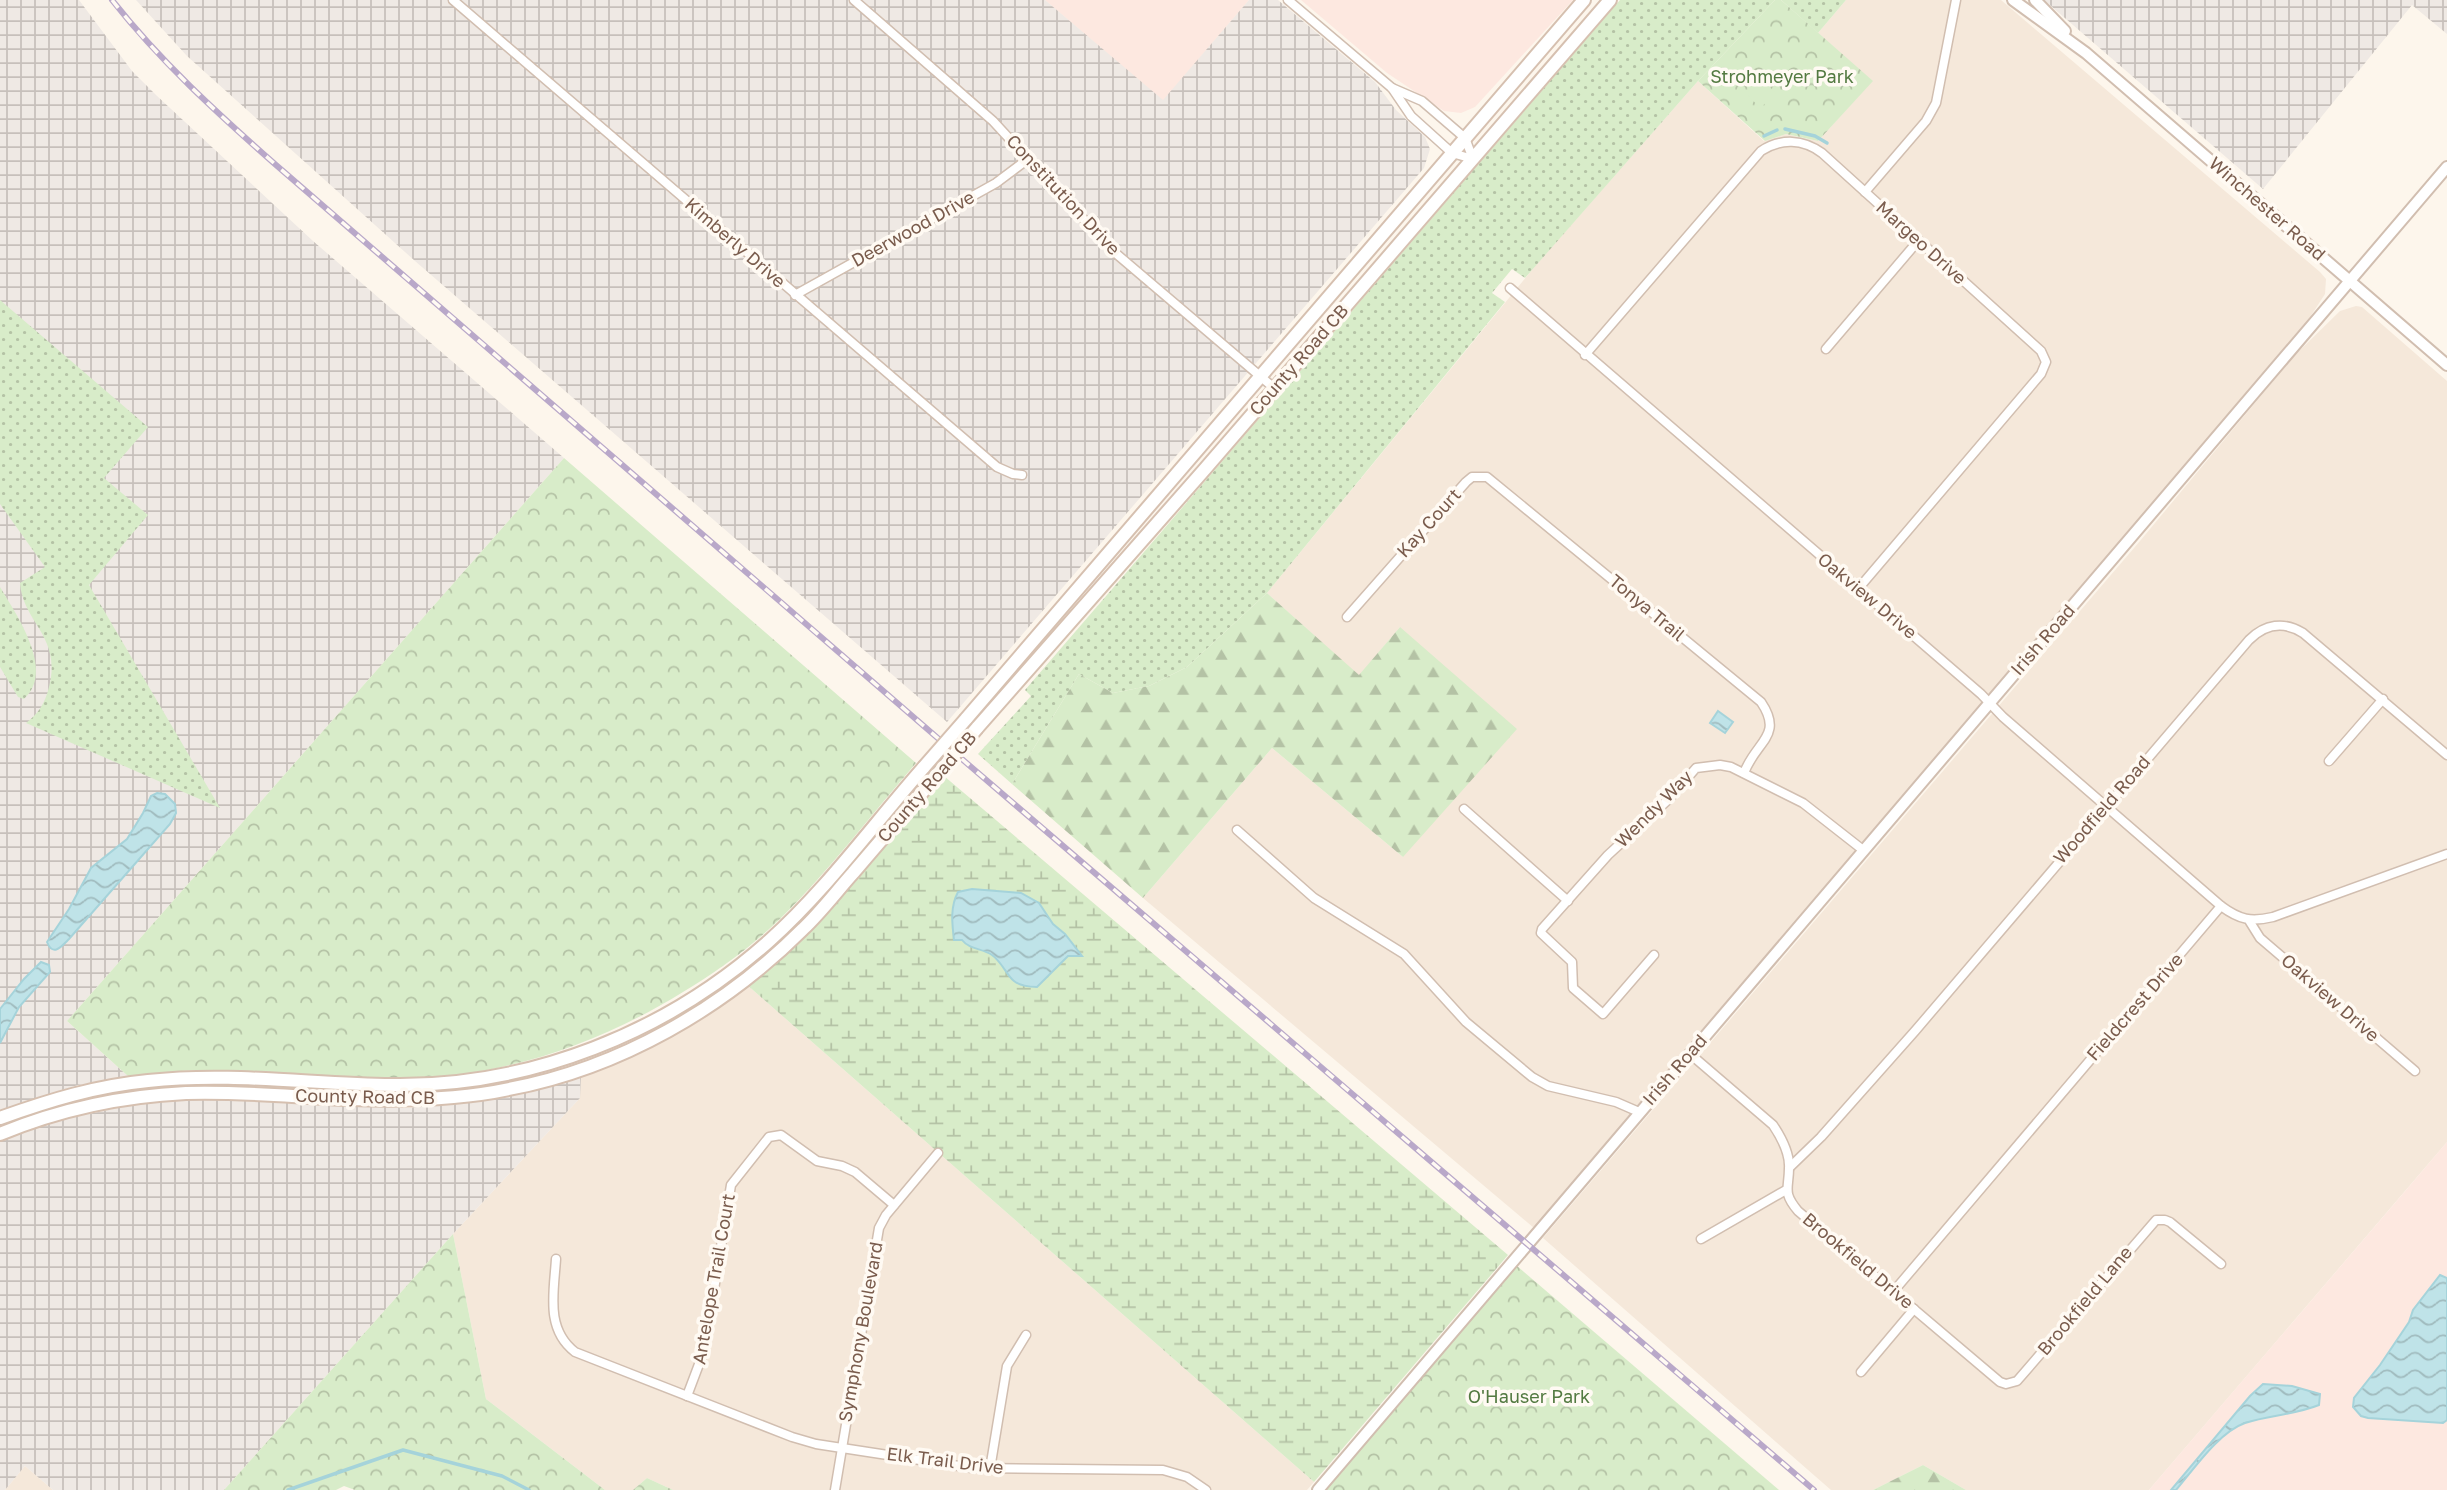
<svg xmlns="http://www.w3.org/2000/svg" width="2447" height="1490" font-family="'Golos Text',sans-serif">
<defs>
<pattern id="industrial-grid" width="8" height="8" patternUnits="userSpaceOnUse" patternTransform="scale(1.75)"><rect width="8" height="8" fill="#efe9e4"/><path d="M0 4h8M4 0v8" fill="none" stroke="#c7c0bb"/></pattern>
<pattern id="grass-dots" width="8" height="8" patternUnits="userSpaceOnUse" patternTransform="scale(1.75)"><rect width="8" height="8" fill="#d8ecc9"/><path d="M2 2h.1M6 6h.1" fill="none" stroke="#b4c2a5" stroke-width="1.8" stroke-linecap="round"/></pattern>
<pattern id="forest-firs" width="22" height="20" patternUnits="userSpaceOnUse" patternTransform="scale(1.75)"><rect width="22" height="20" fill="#d8ecc9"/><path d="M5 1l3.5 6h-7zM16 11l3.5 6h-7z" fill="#b4c2a5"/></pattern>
<pattern id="wetland-marsh" width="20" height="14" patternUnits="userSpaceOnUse" patternTransform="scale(1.75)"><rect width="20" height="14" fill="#d8ecc9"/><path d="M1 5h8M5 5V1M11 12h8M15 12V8" fill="none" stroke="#b4c2a5"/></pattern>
<pattern id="park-crowns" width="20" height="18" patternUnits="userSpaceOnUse" patternTransform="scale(1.75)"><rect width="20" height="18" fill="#d8ecc9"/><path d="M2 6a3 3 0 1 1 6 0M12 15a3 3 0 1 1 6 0" fill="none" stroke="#b4c2a5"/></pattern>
<pattern id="water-waves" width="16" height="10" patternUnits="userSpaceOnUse" patternTransform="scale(1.75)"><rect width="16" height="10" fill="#bfe3e8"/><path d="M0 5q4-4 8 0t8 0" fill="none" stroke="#a0bbbe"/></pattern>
</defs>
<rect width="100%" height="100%" fill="#fdf6ec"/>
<!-- residential -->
<g fill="#f5e8da">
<polygon points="1846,0 2001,0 2320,272 2326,279 2325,294 2301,331 1534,1228 1143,898 1272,748 1403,857 1400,627 1359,676 1267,593 1536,265 1698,81 1764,141 1786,134 1818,141 1872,81 1818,33"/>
<polygon points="2356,306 2362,307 2447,381 2447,1142 2149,1490 1966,1490 1923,1465 1873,1490 1831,1490 1543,1238 2140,541 2294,356 2340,311"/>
<polygon points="746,984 1314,1482 1307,1490 673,1490 647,1478 633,1490 605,1490 486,1399 453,1234 580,1098 581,1076 621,1057"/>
<polygon points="25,1466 53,1490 5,1490"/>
</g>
<!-- commercial -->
<g fill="#fde8e0">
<polygon points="1045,0 1249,0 1163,101"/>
<polygon points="1301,0 1573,0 1475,107 1461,113 1444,111 1387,73"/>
<polygon points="2447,1142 2447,1490 2149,1490 2413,1182"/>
</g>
<!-- industrial -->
<g fill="url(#industrial-grid)">
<polygon points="0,0 79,0 132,71 156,95 313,241 564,458 67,1021 129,1077 78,1085 0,1110"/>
<polygon points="136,0 1045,0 1163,100 1249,0 1278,0 1375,82 1396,110 1425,137 1430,149 1424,168 947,722 415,261 187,56"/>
<polygon points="2044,0 2447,0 2447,34 2412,5 2263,189"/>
<polygon points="581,1076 580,1098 453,1234 224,1490 53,1490 25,1466 5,1490 0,1490 0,1140 63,1119 143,1103 211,1098 408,1108 515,1095"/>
</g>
<!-- grass -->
<g fill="url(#grass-dots)">
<polygon points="1620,0 1775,0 1698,81 1525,278 1512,269 1492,293 1505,302 1267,593 1187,667 1149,686 1113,693 1079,674 1012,784 978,754 1031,696 1025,690"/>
<polygon points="1781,0 1846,0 1818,33"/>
<path d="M0,300L148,427L104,478L148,515L89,585L220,808L26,723C39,713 45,703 49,687C62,636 23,623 20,583L45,567L0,504Z"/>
<path d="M0,587C16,614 56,671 24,699L18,697L0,667Z"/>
</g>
<!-- forest -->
<g fill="url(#forest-firs)">
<polygon points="1267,593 1359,675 1400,627 1517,729 1403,857 1272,748 1143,898 1012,784 1079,674 1113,693 1149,686 1187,667"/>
<polygon points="1923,1465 1966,1490 1873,1490"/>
</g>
<!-- wetland -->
<polygon fill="url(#wetland-marsh)" points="944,776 1508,1255 1314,1482 746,984 793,947"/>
<!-- park -->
<g fill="url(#park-crowns)">
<polygon points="1775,0 1781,0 1873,81 1818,141 1786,134 1765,141 1698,81"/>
<path d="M564,458L916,763C871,815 829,871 780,919C751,947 718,971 683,992C597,1045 505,1076 404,1079C337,1081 270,1072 203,1070C178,1070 153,1074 129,1077L67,1021Z"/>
<polygon points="453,1234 486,1399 605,1490 355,1490 344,1486 336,1490 224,1490"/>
<polygon points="1517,1266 1779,1490 1325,1490"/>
<polygon points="647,1478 673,1490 633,1490"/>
</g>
<!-- pitch -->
<polygon fill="#d8ecc9" points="1763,79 1776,94 1760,108 1746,93"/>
<!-- water -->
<g fill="url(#water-waves)" stroke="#a5d3da" stroke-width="2">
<polygon points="1718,711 1733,722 1725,733 1710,723"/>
<path d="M157,793L165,794L175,804L176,813L170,824L69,939C61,947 53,957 47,942L69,909L91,868L127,839L143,813L151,796Z"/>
<path d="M972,889L1021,893L1039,903L1053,924L1065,934L1082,956H1068L1037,987C1030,987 1020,986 1014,981C1007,976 1002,962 992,955C982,948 970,950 962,940H954C952,923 950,907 958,892Z"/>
<polygon points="41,962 49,965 50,972 19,1007 0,1043 0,1009 24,979"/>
<polygon points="2440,1275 2447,1278 2447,1420 2443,1423 2368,1418 2361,1416 2353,1407 2354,1398 2380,1365 2409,1322 2413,1310"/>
<path d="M2263,1384L2292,1386L2320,1394L2319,1405C2294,1415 2269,1415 2245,1423C2219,1432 2194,1469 2176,1490H2171L2250,1396Z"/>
</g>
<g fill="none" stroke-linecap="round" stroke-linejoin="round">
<!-- stream -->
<g stroke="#a5d3da" stroke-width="3.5">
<polyline points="1785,129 1815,136 1827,143"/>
<polyline points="1764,136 1777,130"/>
<polyline points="288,1490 403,1450 502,1476 529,1490"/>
</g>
<defs>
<g id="minor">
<polyline points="453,0 997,467 1013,474 1022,475"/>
<polyline points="854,0 993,121 1113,251 1274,388"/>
<polyline points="1288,0 1392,88 1411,116 1452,153 1473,159"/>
<polyline points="1392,88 1422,101 1465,138 1473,159"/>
<polyline points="1865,192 1926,121 1936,103 1956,0"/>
<path d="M1510,288L1981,694L2003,717L2221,906C2240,920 2251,922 2273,917L2447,854"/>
<polyline points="795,295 996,183 1028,159"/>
<polyline points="1826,349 1918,241"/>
<path d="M1585,355L1761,151C1781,138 1803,139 1822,153L2041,351L2046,362L2041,374L1858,589"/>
<path d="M1347,617L1466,482L1472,477H1487L1761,702C1784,736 1756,741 1744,773"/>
<polyline points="2329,761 2383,699"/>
<polyline points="1464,809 1568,901"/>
<polyline points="1237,830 1314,898 1404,954 1466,1022 1532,1077 1548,1086 1616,1102 1639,1112"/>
<polyline points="2250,922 2260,938 2415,1071"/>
<polyline points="1654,955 1603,1014 1573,988 1572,962 1541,933 1542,929 1608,855 1670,798 1696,768 1720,765 1731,767 1803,803 1863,850"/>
<path d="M1689,1053L1773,1125C1781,1137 1790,1153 1789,1168C1789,1189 1782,1192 1798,1211L2000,1382L2006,1384L2017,1381L2156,1220H2165L2170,1222L2221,1264"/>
<path d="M1790,1167L1821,1137L1915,1031L2249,640C2265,624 2284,621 2303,633L2447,755"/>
<polyline points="1701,1239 1786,1190"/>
<path d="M556,1259C554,1292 545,1329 575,1352L792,1437L816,1444L972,1468L1163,1470L1187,1477L1206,1490"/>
<polyline points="1893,1292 2221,906"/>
<polyline points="1861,1372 1914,1309"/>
<polyline points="687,1396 704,1351 731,1185 769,1137 781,1135 817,1161 842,1166 855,1172 894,1205"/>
<polyline points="990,1469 1007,1366 1026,1335"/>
<polyline points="835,1490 879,1228 886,1215 938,1153"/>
</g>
<g id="tertiary">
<polyline points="2013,0 2086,53 2447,365"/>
<polyline points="2035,0 2065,31"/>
<polyline points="1318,1490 2447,167"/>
</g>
<g id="secondary">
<polyline points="966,719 1584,0"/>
<polyline points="977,728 1205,469 1610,0"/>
<path d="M0,1118C50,1100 96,1086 148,1081C229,1072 311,1084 392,1085C530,1087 666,1033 769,941C826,890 873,825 924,767"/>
<path d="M0,1134C58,1110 123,1096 186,1093C240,1091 296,1097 350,1099C403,1101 457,1100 509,1089C620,1068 724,1008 803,929C821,912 836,892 853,873C880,841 908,809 936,776"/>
</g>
</defs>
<!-- minor casing -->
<use href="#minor" stroke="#d1beb0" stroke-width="11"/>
<!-- tertiary casing -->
<use href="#tertiary" stroke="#d1beb0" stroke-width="14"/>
<!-- secondary casing -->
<use href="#secondary" stroke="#d6c0b0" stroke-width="16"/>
<!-- minor -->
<use href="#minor" stroke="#fff" stroke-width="8"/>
<!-- tertiary -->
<use href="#tertiary" stroke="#fff" stroke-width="10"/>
<!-- secondary -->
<use href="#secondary" stroke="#fff" stroke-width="12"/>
<defs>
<path id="rail" d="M112,0C160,61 217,113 276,165L970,766L1814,1490"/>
</defs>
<!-- rail casing -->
<use href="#rail" stroke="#b9a8c9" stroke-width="6"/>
<!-- rail -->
<use href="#rail" stroke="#fffaf3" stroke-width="3.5" stroke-dasharray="10" stroke-linecap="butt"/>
<defs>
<g id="secondary-bridge">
<polyline points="924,767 966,719"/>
<polyline points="936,776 977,728"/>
</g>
</defs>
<!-- secondary-bridge casing -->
<use href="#secondary-bridge" stroke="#d6c0b0" stroke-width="16" stroke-linecap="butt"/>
<!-- secondary-bridge -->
<use href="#secondary-bridge" stroke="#fff" stroke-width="12"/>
</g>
<g text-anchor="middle" stroke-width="7" stroke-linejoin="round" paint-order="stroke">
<!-- park labels -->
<g font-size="18" fill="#537a41" stroke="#fffaf3">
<text x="1782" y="83">Strohmeyer Park</text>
<text x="1529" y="1403">O'Hauser Park</text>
</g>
<!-- street labels -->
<g font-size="18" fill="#7a5c4d" stroke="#fffaf3">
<text transform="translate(1063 195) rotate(47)" y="6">Constitution Drive</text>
<text transform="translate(2267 209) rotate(41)" y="6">Winchester Road</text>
<text transform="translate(913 229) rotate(-29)" y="6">Deerwood Drive</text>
<text transform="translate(735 243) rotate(41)" y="6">Kimberly Drive</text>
<text transform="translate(1921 243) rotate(42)" y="6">Margeo Drive</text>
<text transform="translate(1299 360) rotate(-49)" y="6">County Road CB</text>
<text transform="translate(1429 523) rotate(-48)" y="6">Kay Court</text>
<text transform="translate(1867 596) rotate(40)" y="6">Oakview Drive</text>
<text transform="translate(1647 608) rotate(40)" y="6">Tonya Trail</text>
<text transform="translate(2043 640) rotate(-49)" y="6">Irish Road</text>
<text transform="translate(927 787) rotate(-49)" y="6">County Road CB</text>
<text transform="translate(1654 809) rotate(-45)" y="6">Wendy Way</text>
<text transform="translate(2102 810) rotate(-49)" y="6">Woodfield Road</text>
<text transform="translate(2330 998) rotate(41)" y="6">Oakview Drive</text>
<text transform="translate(2135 1007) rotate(-49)" y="6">Fieldcrest Drive</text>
<text transform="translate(1675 1070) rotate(-49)" y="6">Irish Road</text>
<text transform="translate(365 1097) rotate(1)" y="6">County Road CB</text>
<text transform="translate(1858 1261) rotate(40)" y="6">Brookfield Drive</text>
<text transform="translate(714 1279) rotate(-80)" y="6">Antelope Trail Court</text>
<text transform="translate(2085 1301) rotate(-50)" y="6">Brookfield Lane</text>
<text transform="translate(861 1332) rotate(-80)" y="6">Symphony Boulevard</text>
<text transform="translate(945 1461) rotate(7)" y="6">Elk Trail Drive</text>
</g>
</g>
</svg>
